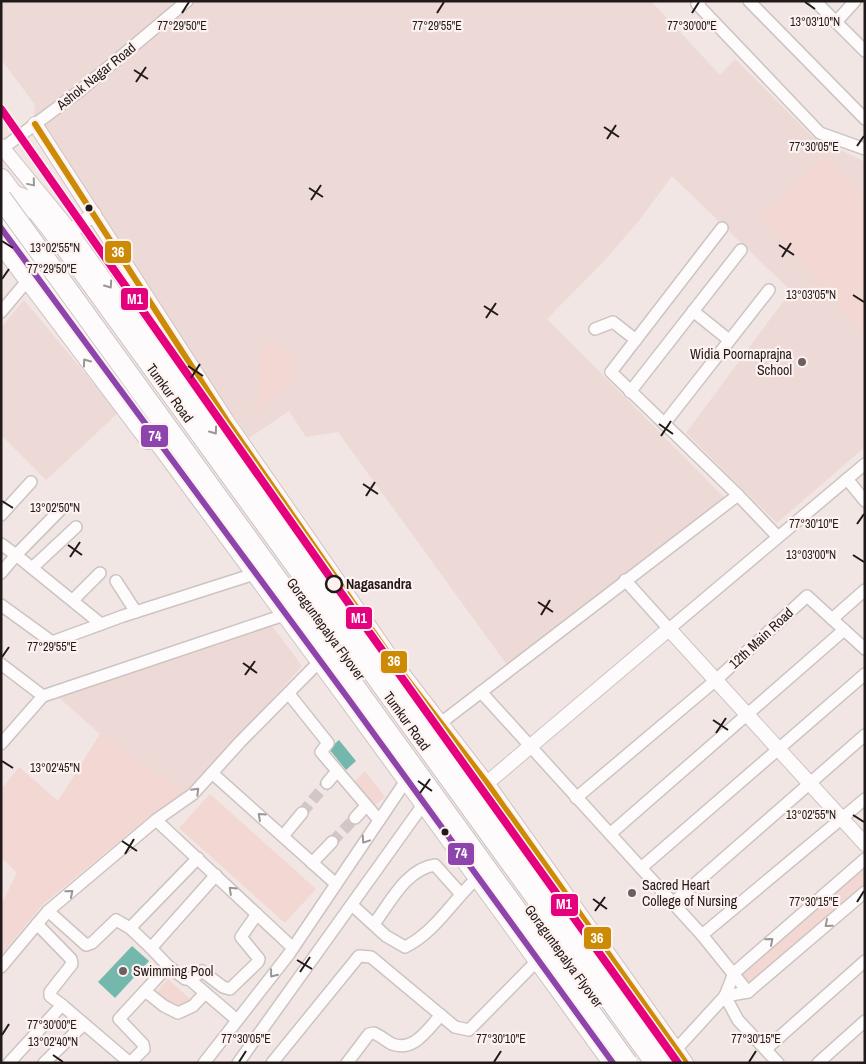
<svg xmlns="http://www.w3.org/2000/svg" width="866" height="1064" font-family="'Archivo Narrow',sans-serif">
<rect width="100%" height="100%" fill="#f1e6e4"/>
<!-- built -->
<g fill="#edd9d6">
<polygon points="1,1 651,1 720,75 735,59 812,136 865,162 865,447 777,523 686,433 791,291 672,176 638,222 603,262 547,319 725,498 507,665 338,432 306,437 289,411 249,438 32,128 35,105 1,59"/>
<polygon points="24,300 118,413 46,480 1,435 1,328"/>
<polygon points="270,623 302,666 186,794 100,734 57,696"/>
</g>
<!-- green -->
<g fill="#f2d7d2">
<polygon points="828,156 865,197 865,335 759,217"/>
<path d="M271,342L280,344C317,378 273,397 247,415C253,407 258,400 260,390C263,375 252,348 271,342Z"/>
<polygon points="100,734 186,794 151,815 42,905 1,955 1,905 17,873 1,857 1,790 19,767 58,801"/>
<polygon points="365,771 385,797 371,808 354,782"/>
<polygon points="210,794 316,889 285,923 179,828"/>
<polygon points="865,862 865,888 749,988 736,973"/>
<polygon points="168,979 192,1001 179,1016 156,993"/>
</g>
<!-- water -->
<g fill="#74b8ad">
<polygon points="339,740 356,761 346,770 329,749"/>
<polygon points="132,946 149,961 115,998 98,982"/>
</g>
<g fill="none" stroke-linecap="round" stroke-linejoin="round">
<!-- minor-tunnel -->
<g stroke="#d2c7c6" stroke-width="11" stroke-dasharray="11 5.5" stroke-linecap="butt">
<polyline points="302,813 327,783"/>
<polyline points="332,842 355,818"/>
</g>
<defs>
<g id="minor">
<polyline points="700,1 697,4 820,133 865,149"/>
<polyline points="749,1 865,119"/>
<polyline points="815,1 865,51"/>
<polyline points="836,22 855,1"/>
<polyline points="3,148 81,90 187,1"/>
<polyline points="722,228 611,372 738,495"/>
<polyline points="693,311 729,340"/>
<polyline points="1,312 27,281"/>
<polyline points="595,329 613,322 636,340"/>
<polyline points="630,392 741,250"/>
<polyline points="664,424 769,290"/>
<polyline points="847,479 865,501"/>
<polyline points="61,509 16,555 101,624"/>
<polyline points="1,515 31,482"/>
<polyline points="1,544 16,555 1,573"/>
<polyline points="32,568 76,527"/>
<polyline points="625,580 669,629 865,464"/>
<polyline points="116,581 136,612"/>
<polyline points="73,600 100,573"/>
<polyline points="1,605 52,642 123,616 248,576"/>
<polyline points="832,619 865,590"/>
<polyline points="1,664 43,696 1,744"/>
<polyline points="481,692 702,935 748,992"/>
<polyline points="289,694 328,743 321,752 379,820"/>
<polyline points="43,696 278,617"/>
<polyline points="429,732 738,495 778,537"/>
<polyline points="212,773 336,884"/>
<polyline points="327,783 337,771"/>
<polyline points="576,798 716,680 807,596 865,649"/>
<polyline points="355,818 366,806"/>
<polyline points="156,820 293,948"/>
<polyline points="610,834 844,630"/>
<polyline points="283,836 302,813"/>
<polyline points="198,858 130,928 151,948 216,875"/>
<polyline points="312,863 332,842"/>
<polyline points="641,868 865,674"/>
<polyline points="673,903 865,735"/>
<path d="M352,905L386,936L405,947C434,933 451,903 474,881"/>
<polyline points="48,911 86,945 92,943 116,920 130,928"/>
<polyline points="37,924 71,959 72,964 50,992 50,996 62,1005"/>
<path d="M374,924C390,903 406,869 435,865L460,893"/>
<polyline points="702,935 865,799"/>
<polyline points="151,948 168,966 185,979 193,978 202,971 223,987 230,989 258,962 259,959 241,937 257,914"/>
<polyline points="1,967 48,911 156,820 193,794 240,742 315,666"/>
<polyline points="189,979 237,1020"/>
<polyline points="145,991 164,1006 178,1013 193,1006 205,993"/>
<polyline points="725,996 748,992 865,892"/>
<polyline points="725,996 738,1020 778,1063"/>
<polyline points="766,1049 865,961"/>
<polyline points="671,1055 725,996 734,973 865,859"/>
<polyline points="9,1063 62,1005 130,1063 144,1049 143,1044 119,1019 168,966"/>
<polyline points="44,1063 84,1024"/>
<polyline points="204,1063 289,954 403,785"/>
<polyline points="238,1063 420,809"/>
<polyline points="272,1063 359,956 371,957 455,1027 469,1030 533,965"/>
<path d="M347,1063L369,1034L374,1033C381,1036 386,1041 392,1044C414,1052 427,1030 441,1015"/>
<polyline points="818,1063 865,1021"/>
</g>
<g id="tertiary">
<polyline points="35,124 227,421 397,666 487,783 686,1063"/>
<polyline points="1,146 65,224 667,1063"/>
<polyline points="71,231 94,214"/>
<polyline points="1,247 148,442"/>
<polyline points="487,783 669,629 865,844"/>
</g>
<g id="trunk">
<polyline points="12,194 29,201 59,239 655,1063"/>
<polyline points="1,228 350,701 613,1063"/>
</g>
<polyline id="motorway" points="1,179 24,210"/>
</defs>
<!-- minor casing -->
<use href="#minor" stroke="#ccc4c2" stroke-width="14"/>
<!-- tertiary casing -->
<use href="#tertiary" stroke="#ccc4c2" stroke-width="16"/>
<!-- trunk casing -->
<use href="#trunk" stroke="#ccc4c2" stroke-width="21"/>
<!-- motorway casing -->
<use href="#motorway" stroke="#ccc4c2" stroke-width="22"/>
<!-- minor -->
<use href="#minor" stroke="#fdfbfb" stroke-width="11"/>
<!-- tertiary -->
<use href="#tertiary" stroke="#fdfbfb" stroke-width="14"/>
<!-- trunk -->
<use href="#trunk" stroke="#fdfbfb" stroke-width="19"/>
<!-- motorway -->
<use href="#motorway" stroke="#fdfbfb" stroke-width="20"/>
<defs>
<polyline id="motorway-bridge" points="1,198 627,1063"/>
</defs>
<!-- motorway-bridge casing -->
<use href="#motorway-bridge" stroke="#ccc4c2" stroke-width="22" stroke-linecap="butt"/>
<!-- motorway-bridge -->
<use href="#motorway-bridge" stroke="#fdfbfb" stroke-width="20"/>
<defs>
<polyline id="bus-1" points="35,124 227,421 397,666 487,783 686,1063"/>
<polyline id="bus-2" points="1,228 350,701 613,1063"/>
</defs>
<!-- bus-1 casing -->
<use href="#bus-1" stroke="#fdf2f0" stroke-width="10"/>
<!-- bus-2 casing -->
<use href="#bus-2" stroke="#fdf2f0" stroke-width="10"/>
<!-- bus-1 -->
<use href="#bus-1" stroke="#cc8a05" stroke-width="6"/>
<!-- bus-2 -->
<use href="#bus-2" stroke="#8e44ad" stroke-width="6"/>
<defs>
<polyline id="metro-1" points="1,109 334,583 678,1063"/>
</defs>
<!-- metro-1 casing -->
<use href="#metro-1" stroke="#fdf2f0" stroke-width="11"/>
<!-- metro-1 -->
<use href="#metro-1" stroke="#e5007d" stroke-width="8"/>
</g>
<!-- one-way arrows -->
<defs><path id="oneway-chevron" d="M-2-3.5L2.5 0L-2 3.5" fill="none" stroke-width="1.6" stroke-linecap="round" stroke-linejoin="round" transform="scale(1.25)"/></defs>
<g stroke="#9a9695">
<use href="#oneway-chevron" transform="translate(32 183) rotate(50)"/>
<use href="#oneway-chevron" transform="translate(109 285) rotate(55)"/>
<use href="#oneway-chevron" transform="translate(86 362) rotate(-126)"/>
<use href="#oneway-chevron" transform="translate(214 431) rotate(54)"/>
<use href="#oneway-chevron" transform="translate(196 791) rotate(-45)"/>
<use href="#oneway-chevron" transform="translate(261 816) rotate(-138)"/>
<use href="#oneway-chevron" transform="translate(365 840) rotate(124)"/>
<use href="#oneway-chevron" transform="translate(232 890) rotate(-137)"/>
<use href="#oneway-chevron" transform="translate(70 893) rotate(-40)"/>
<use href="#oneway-chevron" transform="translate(828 924) rotate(139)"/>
<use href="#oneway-chevron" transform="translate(770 941) rotate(-41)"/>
<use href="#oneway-chevron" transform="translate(273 974) rotate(128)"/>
</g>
<!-- ticks -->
<path fill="none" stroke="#211a19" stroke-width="2" d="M805,2L815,9M182,13L189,2M437,13L444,2M692,13L699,2M134,70L148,79M136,82L146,67M604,127L619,137M607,139L616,125M857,146L864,136M309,188L323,197M311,200L321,185M2,241L13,248M779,245L794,255M782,257L791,243M2,279L9,269M853,295L864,302M484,306L498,315M486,318L496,303M188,366L203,376M191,378L200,364M659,424L673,434M661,436L671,421M363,484L378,494M366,496L375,482M2,501L13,508M857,524L864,514M68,545L82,555M853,555L864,562M70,557L80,542M538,602L553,612M541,615L550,600M2,657L9,647M243,663L257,673M245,675L255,661M713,720L728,730M716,733L726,718M2,761L13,768M418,781L432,791M420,793L430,779M853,815L864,822M122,841L137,851M125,854L134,839M593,899L607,909M857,902L864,891M595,911L605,897M297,960L312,969M300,972L310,957M2,1035L9,1024M53,1055L63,1062M239,1062L246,1051M494,1062L501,1051M749,1062L756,1051"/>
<!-- markers -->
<g fill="#211a19" stroke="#fdf2f0" stroke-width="2">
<circle cx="89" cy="208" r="4.5"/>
<circle cx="445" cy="832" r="4.5"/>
</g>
<g fill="#6a6160" stroke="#fdf2f0" stroke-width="2">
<circle cx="802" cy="362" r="5"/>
<circle cx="632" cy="893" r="5"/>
<circle cx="123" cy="971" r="5"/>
</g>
<circle fill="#fdf2f0" stroke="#211a19" stroke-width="2.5" cx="334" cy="584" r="8"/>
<g text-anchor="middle" stroke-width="4.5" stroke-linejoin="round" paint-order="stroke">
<!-- street labels -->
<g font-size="14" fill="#211a19" stroke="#fdf2f0">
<text transform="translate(96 76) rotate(-39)" y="5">Ashok Nagar Road</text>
<text transform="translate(170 393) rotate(54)" y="5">Tumkur Road</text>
<text transform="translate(326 629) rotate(54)" y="5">Goraguntepalya Flyover</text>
<text transform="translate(761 638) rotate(-43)" y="5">12th Main Road</text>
<text transform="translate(407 721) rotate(54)" y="5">Tumkur Road</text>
<text transform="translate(564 956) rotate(54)" y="5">Goraguntepalya Flyover</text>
</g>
<!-- poi labels -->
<g font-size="14" fill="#211a19" stroke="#fdf2f0" text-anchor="start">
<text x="792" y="359" text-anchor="end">Widia Poornaprajna<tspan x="792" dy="16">School</tspan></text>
<text x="642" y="890">Sacred Heart<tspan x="642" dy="16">College of Nursing</tspan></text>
<text x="133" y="976">Swimming Pool</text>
</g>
<!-- stop labels -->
<g font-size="14" font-weight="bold" fill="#211a19" stroke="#fdf2f0" text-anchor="start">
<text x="346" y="589">Nagasandra</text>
</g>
</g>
<g font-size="12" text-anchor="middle" fill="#211a19" stroke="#fdf2f0" stroke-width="4.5" stroke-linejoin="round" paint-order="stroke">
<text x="815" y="26">13°03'10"N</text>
<text x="182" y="30">77°29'50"E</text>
<text x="692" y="30">77°30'00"E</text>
<text x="437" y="30">77°29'55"E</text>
<text x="814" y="151">77°30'05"E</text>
<text x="55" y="252">13°02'55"N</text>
<text x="52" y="273">77°29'50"E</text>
<text x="811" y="299">13°03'05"N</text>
<text x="55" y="512">13°02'50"N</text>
<text x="814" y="528">77°30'10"E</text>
<text x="811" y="559">13°03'00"N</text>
<text x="52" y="651">77°29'55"E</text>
<text x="55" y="772">13°02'45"N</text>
<text x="811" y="819">13°02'55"N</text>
<text x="814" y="906">77°30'15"E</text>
<text x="52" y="1029">77°30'00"E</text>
<text x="246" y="1043">77°30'05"E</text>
<text x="501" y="1043">77°30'10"E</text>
<text x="756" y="1043">77°30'15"E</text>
<text x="53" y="1046">13°02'40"N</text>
</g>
<g stroke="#fdf2f0" stroke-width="2">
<rect x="104" y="240" width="28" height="24" rx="5" fill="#cc8a05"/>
<rect x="120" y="287" width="29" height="24" rx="5" fill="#e5007d"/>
<rect x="140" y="424" width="29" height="24" rx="5" fill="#8e44ad"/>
<rect x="345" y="606" width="28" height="24" rx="5" fill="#e5007d"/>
<rect x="380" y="650" width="28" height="24" rx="5" fill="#cc8a05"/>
<rect x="447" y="842" width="28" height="24" rx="5" fill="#8e44ad"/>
<rect x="550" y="893" width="29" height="24" rx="5" fill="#e5007d"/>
<rect x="583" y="926" width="29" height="24" rx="5" fill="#cc8a05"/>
</g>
<g font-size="14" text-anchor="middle" font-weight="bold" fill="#fff">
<text x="118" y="257">36</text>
<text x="135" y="304">M1</text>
<text x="155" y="441">74</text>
<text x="359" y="623">M1</text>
<text x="394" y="666">36</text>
<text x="461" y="858">74</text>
<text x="564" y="909">M1</text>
<text x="597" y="943">36</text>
</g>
<!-- border -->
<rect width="866" height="1064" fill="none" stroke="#211a19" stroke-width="5"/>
</svg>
